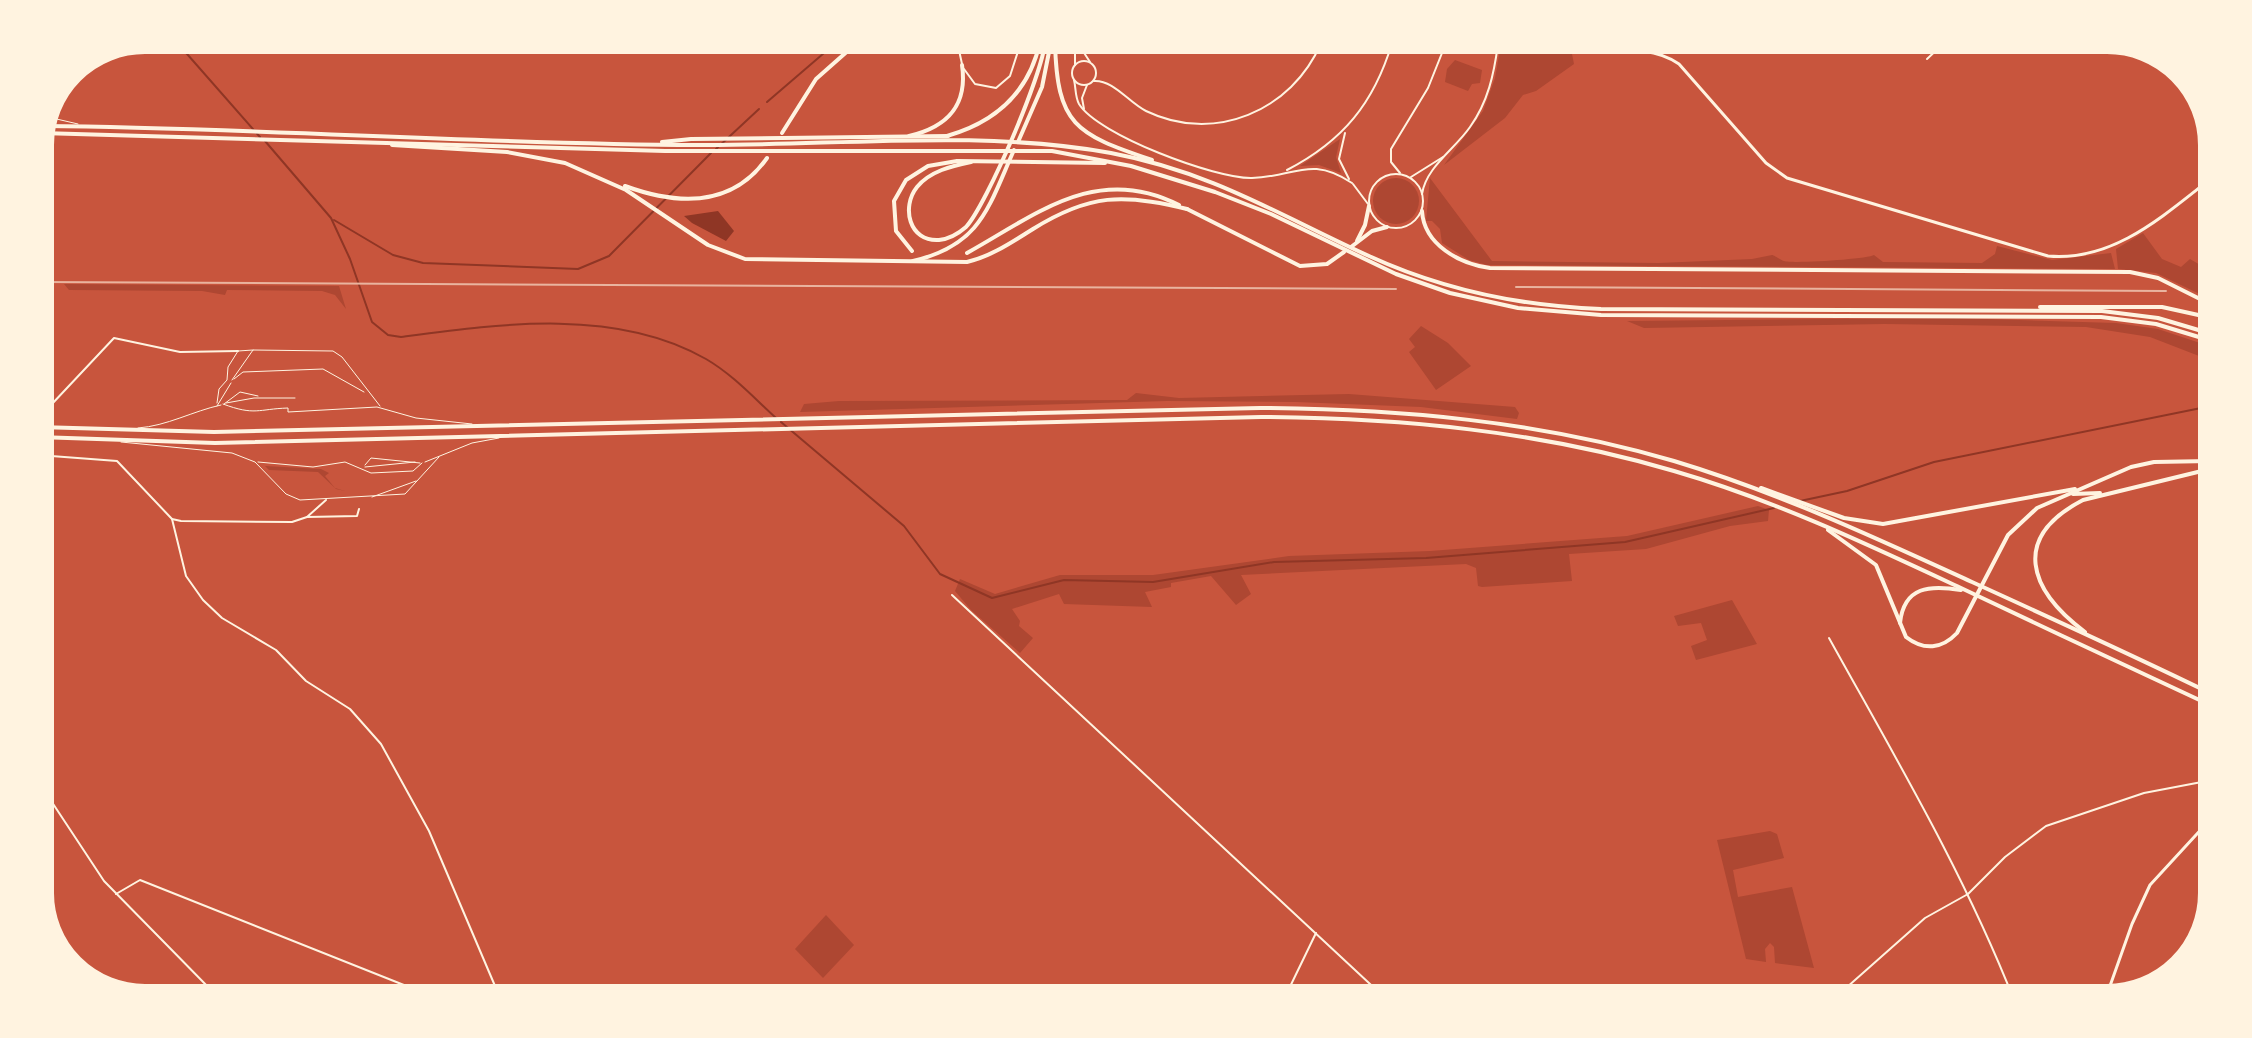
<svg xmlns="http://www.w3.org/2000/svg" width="2252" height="1038" font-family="'DM Sans',sans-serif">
<rect width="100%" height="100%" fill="#c8553d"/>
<!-- green -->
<g fill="#ae4732">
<polygon points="1501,44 1542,44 1572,54 1574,64 1536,91 1523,95 1505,118 1444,165 1483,111 1495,78"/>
<polygon points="1455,60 1482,70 1480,83 1472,84 1468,91 1445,82 1447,69"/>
<polygon points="1340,139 1336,157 1341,173 1319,165 1300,166"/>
<path d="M1430,178L1492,261L1659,263L1752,259L1772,255C1774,255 1782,261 1784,261C1793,264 1868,259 1874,255L1883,262L1982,263L1995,254L1997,246L2052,260L2111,253L2115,269L1487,265L1469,260L1442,243L1440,229L1432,221H1426Z"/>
<circle cx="1396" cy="201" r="23"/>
<polygon points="2143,233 2162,259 2181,267 2190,259 2212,272 2212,300 2156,273 2118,269 2116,249"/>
<polygon points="64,284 339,286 346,309 335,295 322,291 227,290 225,295 202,291 69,290"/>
<polygon points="1954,318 2116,323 2158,329 2212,347 2212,361 2150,337 2086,327 1885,324 1644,328 1627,321"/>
<polygon points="1421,326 1448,343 1471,366 1436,390 1409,352 1415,347 1409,339"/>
<polygon points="1136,393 1179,398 1349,394 1515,407 1519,413 1517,419 1421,407 1296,402 1167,401 800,412 804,404 839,401 1127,400"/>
<polygon points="265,466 321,469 329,473 325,476 335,488 345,491 336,489 318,472 269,470"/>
<polygon points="1758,506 1769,510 1768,521 1730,526 1646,549 1569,554 1572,581 1482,587 1478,586 1476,568 1466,564 1241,575 1251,594 1236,605 1211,576 1171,583 1171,587 1145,592 1152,607 1064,604 1059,594 1012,609 1020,621 1019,626 1033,638 1020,653 971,610 955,591 960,579 995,594 1060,575 1153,575 1289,556 1430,551 1627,536"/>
<polygon points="1732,600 1757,644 1696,660 1691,646 1707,640 1701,623 1678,626 1674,616"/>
<polygon points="1770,831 1777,834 1784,858 1733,870 1738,897 1792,887 1814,968 1775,963 1774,947 1770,943 1765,949 1766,962 1746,959 1717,840"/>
<polygon points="826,915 854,945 823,978 795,949"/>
</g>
<!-- water -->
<polygon fill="#8f3625" points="718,211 734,231 726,241 692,223 684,216"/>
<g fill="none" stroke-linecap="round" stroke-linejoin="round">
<!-- stream -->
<g stroke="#8f3625" stroke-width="2">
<polyline points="173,38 260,137"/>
<polyline points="767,102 838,41"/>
<path d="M265,141L331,218L350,259L372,322L388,335L401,337C498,324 616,307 706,359C732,374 754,398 776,418"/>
<polyline points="716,149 759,109"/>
<polyline points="334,220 393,255 423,263 578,269 609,256 711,153"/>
<polyline points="781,422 904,526 940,574 992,598 1064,580 1153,582 1274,562 1426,558 1625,542 1774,508"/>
<polyline points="1800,501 1847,491 1934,462 2211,406"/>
</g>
<!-- service -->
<g stroke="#fff3e0" stroke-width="1">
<polyline points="48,117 78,124"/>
<polyline points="234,379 243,372 323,369 364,392"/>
<polyline points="232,380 253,350 333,351 342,357 380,406"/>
<polyline points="217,403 219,389 227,380 228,367 238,351 253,350"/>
<polyline points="226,403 254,398 295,398"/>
<path d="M223,404C255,416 258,409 288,408V412L377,407L416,418L472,424"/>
<polyline points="224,404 240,392 258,396"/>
<polyline points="217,406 231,383"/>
<path d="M138,428C167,426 193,411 221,405"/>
<polyline points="121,442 232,453 255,462 286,494 300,500 405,494 439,457"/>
<polyline points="258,462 313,467 345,462 371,473 413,471 422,463"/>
<polyline points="425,462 472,443 499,438"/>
<polyline points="365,465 371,458 420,463"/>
<polyline points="365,467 415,462"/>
<polyline points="372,497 416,481"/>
</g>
<!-- minor -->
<g stroke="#fff3e0" stroke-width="2">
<polyline points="957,41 962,64"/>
<polyline points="1075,42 1075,65"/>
<polyline points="1077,42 1090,62"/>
<polyline points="1644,44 1644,49"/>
<polyline points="1632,48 1635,44"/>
<polyline points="1927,59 1942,45"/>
<circle cx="1084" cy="73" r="12"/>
<polyline points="964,69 975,84 996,88 1010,76 1021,42"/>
<path d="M1074,80C1076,88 1075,97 1079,104C1098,135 1216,179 1252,178C1295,177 1310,155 1352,183"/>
<path d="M1094,81C1114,80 1128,102 1146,111C1214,144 1292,111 1321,43"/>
<polyline points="1084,109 1082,98 1087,85"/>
<polyline points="1345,133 1339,159 1349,179"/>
<path d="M1287,170C1343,141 1374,103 1392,43"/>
<polyline points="1400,173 1391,162 1391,149 1428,88 1446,43"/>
<circle cx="1396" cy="201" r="27"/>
<polyline points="1411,177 1443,157"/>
<polyline points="1353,184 1368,204"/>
<path d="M1422,194C1426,167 1455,149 1470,127C1488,102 1494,74 1498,44"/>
<polyline points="38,411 51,405 114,338 180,352 238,351"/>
<polyline points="38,455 117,461 172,519 181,521 292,522 307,517"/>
<polyline points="326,500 307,517 357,516 359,509"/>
<polyline points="172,519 186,576 203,600 222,618 276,650 306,681 350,709 381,744 429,831 498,993"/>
<polyline points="952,595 1384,997"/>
<path d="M1829,638C1895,757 1964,873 2014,1000"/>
<polyline points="38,781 104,881 213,992"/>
<polyline points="116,894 140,880 424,993"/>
<polyline points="1285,997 1316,933"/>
<polyline points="1838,999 1846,988 1925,918 1968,894 2005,857 2046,826 2144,793 2207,781"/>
</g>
<!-- tertiary -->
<path stroke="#fff3e0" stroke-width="3" d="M1549,44C1592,63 1637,36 1679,64L1766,163L1787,178L2048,256C2114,262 2164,215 2213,177"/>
<!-- primary -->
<polyline stroke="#fff3e0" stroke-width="3" points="2105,1000 2132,924 2150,885 2207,823"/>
<!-- trunk -->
<g stroke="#fff3e0" stroke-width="4">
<path d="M1055,42C1057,125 1075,134 1152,160"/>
<path d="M44,126C262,128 479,144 697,145C832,146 980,129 1111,153C1212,172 1279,215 1369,256C1443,290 1520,306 1601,309L2102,311L2158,318L2212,334"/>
<polyline points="41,133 665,151 1052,151 1131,166 1215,192 1271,214 1396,274 1450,293 1518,308 1601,315 2101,317 2156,324 2212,341"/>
<polyline points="782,133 816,79 859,41"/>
<path d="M909,136C947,127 968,106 962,65"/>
<path d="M947,136C996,122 1029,92 1040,42"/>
<polyline points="662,142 691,139 948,136"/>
<polyline points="1018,142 1042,87 1051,42"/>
<path d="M392,145L507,152L565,163L626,190L708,245L745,259L967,262C992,256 1012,242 1033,229C1089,194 1124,193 1187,209"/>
<path d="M971,162C952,166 930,171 917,187C901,207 909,242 939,240C949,239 958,234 966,227C987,204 1043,73 1045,42"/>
<path d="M625,186C677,205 732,208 767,158"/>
<polyline points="1187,209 1300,266 1327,264 1344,252"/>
<path d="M1422,211C1424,245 1460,264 1490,268L2130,272L2158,278L2212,305"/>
<polyline points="1357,241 1365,225 1369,206"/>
<polyline points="1351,247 1372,231 1387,227"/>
<polyline points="912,251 896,231 894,201 906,180 928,166 957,161 1105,163"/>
<path d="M967,253C1037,214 1097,163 1179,205"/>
<path d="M913,261C981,245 988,208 1014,150"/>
<polyline points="2040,307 2162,307 2212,318"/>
</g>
<!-- motorway -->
<g stroke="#fff3e0" stroke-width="4">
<path d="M38,427L214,432L1260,408C1400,409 1539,421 1674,461C1777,492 1874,537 1972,582C2051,618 2130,654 2208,692"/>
<path d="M38,437L215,443L1261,417C1401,418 1539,431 1674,471C1774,500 1867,544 1961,588C2043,627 2126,666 2208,704"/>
<polyline points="1761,488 1844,518 1883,524 2075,489"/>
<polyline points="2073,494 2100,493"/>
<path d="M1828,530L1876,565L1906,637C1924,651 1942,649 1957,633L2008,535L2037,508L2131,467L2154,462L2210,461"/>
<path d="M1900,623C1904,586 1930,585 1961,590"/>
<path d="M2085,632C2029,590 2010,538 2083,500L2210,469"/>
</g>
<!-- rail -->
<g stroke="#e9b49f" stroke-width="2">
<polyline points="38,282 1396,289"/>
<polyline points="1516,287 2166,291"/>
</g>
</g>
<!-- crop -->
<path d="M0 0H2252V1038H0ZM145 52H2107A93 93 0 0 1 2200 145V893A93 93 0 0 1 2107 986H145A93 93 0 0 1 52 893V145A93 93 0 0 1 145 52Z" fill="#fff3e0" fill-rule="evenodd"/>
<path fill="none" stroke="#fff3e0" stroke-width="4" d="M145 52H2107A93 93 0 0 1 2200 145V893A93 93 0 0 1 2107 986H145A93 93 0 0 1 52 893V145A93 93 0 0 1 145 52Z"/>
</svg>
